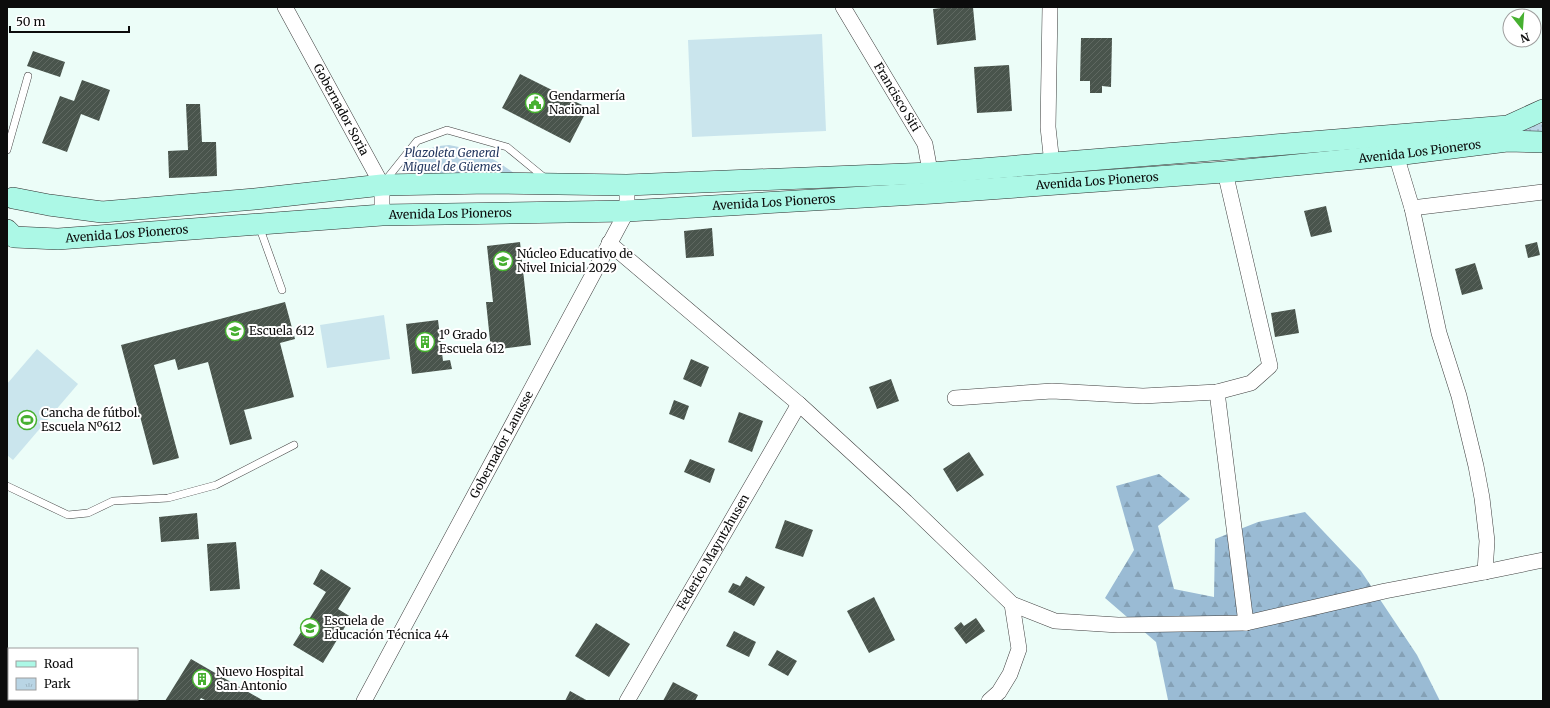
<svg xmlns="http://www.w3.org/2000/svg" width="1550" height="708" font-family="Merriweather,serif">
<defs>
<pattern id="grass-dots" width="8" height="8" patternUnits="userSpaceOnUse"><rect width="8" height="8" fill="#b9d5e5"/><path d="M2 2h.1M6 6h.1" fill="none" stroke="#9eb6c3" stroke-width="1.8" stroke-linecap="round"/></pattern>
<pattern id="forest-firs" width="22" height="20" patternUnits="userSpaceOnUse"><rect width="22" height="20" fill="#9abbd4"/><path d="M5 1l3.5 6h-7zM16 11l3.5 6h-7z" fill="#84a0b5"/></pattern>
<pattern id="park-tufts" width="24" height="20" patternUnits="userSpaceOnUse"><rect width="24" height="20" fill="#b9d5e5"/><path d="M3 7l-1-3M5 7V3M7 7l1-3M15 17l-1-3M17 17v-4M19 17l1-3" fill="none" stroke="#9eb6c3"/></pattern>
<pattern id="building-hatch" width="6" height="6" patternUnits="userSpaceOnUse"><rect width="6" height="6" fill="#49544c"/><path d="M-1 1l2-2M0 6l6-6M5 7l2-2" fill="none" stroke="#5f6861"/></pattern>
</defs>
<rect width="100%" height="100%" fill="#ecfdf8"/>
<!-- grass -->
<polygon fill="url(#grass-dots)" points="1543,123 1543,134 1508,133"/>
<!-- forest -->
<polygon fill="url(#forest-firs)" points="1159,474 1190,499 1158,526 1174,589 1214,597 1215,539 1258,522 1305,512 1361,571 1417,655 1440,701 1084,701 1168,700 1156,642 1105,598 1134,550 1116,486"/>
<!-- park -->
<path fill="url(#park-tufts)" d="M449,145C479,151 490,155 515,174L413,173C413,171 412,166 413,164C418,149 436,146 449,145Z"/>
<!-- pitch -->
<g fill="#cae5ed">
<polygon points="822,34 826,131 692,137 688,40"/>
<polygon points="384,315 390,359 327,368 320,325"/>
<polygon points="37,349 78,384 13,460 7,455 7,384"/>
</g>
<!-- building -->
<g fill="url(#building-hatch)">
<polygon points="950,7 973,7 976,40 937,45 933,9"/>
<polygon points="1081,38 1112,38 1111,87 1102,86 1102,93 1090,93 1090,81 1080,81"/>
<polygon points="33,51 65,62 60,77 27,66"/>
<polygon points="1009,65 1012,111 977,113 974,67"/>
<polygon points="520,74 588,108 570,143 502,108"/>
<polygon points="82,80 110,90 99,121 81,114 67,152 42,143 60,96 74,101"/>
<polygon points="186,104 200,104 202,142 216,142 217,176 169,178 168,151 188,150"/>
<polygon points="1326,206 1332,232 1311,237 1304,211"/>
<polygon points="712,228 714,256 686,258 684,231"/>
<polygon points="520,242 531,345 491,350 486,302 493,302 487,246"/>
<polygon points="1537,242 1540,255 1528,258 1525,245"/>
<polygon points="1475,263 1483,289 1462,295 1455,269"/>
<polygon points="285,302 295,339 280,343 294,397 244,410 252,439 230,445 208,362 178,370 175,359 154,365 179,458 153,465 121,345"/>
<polygon points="1295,309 1299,333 1275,337 1271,313"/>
<polygon points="438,320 443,361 450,360 452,369 412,374 406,324"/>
<polygon points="691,359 709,367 701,387 683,379"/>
<polygon points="891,379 899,401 877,409 869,387"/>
<polygon points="674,400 689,406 684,420 669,414"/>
<polygon points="739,412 763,421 752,452 728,442"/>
<polygon points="969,452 984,475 957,492 943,469"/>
<polygon points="690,459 715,469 710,483 684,472"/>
<polygon points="197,513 199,539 161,542 159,517"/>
<polygon points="785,520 813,530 803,557 775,548"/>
<polygon points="236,542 240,589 210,591 207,544"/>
<polygon points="321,569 351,588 338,609 351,617 323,663 293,645 326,592 313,584"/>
<polygon points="746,576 765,587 754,606 728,592 733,583 740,586"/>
<polygon points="874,597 895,640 869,653 847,611"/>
<polygon points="976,618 985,631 966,644 954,628 961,622 964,626"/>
<polygon points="596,623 630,644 609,677 575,656"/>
<polygon points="734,631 756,642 749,657 726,646"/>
<polygon points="777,650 797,661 788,676 768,665"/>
<polygon points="191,659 264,701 207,701 201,698 199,701 165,701"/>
<polygon points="673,682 698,695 695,701 663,701"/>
<polygon points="570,691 588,701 565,701"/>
</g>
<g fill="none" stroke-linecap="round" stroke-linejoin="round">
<defs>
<g id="service">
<polyline points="7,150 28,76"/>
<polyline points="385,181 417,141 447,130 507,147 546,179"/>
<polyline points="259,226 282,290"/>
<polyline points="7,486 68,515 88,513 113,501 168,498 216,485 294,445"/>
</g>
<g id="minor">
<path id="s1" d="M285,7L382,185V215"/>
<path id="s2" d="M843,7L925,144L932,182"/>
<polyline points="1050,7 1048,127 1052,164"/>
<polyline points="1412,208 1543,192"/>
<polyline points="609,243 799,404 906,502 1012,604 1055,621 1118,625 1246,623 1385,591 1485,572 1487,541 1482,498 1476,466 1459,396 1439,333 1412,208 1396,155 1395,145"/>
<polyline points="1217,392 1246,623"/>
<polyline points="955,398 1052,391 1143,396 1217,392 1251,383 1270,366 1225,172"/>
<polyline points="1485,572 1543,560"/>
<path id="s3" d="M364,701L627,211V185"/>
<path id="s4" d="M627,701L799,404"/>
<polyline points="989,701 999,692 1010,674 1019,649 1012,604"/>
</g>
<g id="secondary">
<polyline points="13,198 49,205 102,212 255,199 382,185 490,183 627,185 931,173 1508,126 1543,110"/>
<path id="s5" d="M7,230L14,237L58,239L382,215L627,211L933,193L1225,172L1396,155L1507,141L1543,142"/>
</g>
</defs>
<!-- service casing -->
<use href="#service" stroke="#3f3f3f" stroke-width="8"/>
<!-- minor casing -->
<use href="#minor" stroke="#3f3f3f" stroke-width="16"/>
<!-- secondary casing -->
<use href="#secondary" stroke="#2e2e2e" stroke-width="22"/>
<!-- service -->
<use href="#service" stroke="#fff" stroke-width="7"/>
<!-- minor -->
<use href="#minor" stroke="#fff" stroke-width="15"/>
<!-- secondary -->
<use href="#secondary" stroke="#acf8e6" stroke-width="21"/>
</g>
<!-- icons -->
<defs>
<symbol id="civic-ring" viewBox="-11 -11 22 22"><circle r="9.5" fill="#fff" stroke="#46b030" stroke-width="1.5"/><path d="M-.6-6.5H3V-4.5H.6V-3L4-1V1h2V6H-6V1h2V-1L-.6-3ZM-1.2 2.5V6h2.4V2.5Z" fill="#46b030"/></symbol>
<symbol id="school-ring" viewBox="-11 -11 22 22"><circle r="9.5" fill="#fff" stroke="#46b030" stroke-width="1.5"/><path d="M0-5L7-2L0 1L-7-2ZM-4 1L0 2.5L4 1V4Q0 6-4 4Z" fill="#46b030"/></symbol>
<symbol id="building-ring" viewBox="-11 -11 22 22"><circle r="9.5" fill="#fff" stroke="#46b030" stroke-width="1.5"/><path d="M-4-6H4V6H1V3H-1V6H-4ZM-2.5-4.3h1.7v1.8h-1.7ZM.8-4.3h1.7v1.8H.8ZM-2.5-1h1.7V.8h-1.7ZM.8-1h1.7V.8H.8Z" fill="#46b030"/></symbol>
<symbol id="stadium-ring" viewBox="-11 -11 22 22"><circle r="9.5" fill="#fff" stroke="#46b030" stroke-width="1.5"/><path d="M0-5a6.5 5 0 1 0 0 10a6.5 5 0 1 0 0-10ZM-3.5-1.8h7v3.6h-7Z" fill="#46b030"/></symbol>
</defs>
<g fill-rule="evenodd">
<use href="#civic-ring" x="524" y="92" width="22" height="22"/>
<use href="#school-ring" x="492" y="250" width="22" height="22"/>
<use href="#school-ring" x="224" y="320" width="22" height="22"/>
<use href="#building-ring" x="414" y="331" width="22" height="22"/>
<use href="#stadium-ring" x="16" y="409" width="22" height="22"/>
<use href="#school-ring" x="299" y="617" width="22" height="22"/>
<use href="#building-ring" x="191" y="668" width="22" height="22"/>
</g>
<g text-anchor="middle" stroke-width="4" stroke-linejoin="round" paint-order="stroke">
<!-- poi labels -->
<g font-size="12" fill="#0c0c0c" stroke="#fff" text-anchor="start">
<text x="549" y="100">Gendarmería<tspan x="549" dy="14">Nacional</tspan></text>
<text x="517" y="258">Núcleo Educativo de<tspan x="517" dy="14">Nivel Inicial 2029</tspan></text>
<text x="249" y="335">Escuela 612</text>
<text x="439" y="339">1º Grado<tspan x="439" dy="14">Escuela 612</tspan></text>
<text x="41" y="417">Cancha de fútbol.<tspan x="41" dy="14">Escuela Nº612</tspan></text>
<text x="324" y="625">Escuela de<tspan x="324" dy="14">Educación Técnica 44</tspan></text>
<text x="216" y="676">Nuevo Hospital<tspan x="216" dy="14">San Antonio</tspan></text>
</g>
<!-- street labels -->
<g font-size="12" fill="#0c0c0c" stroke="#fff">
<text dy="4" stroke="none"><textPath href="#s2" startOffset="105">Francisco Siti</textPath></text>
<text dy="4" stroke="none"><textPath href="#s1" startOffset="117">Gobernador Soria</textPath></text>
<text dy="4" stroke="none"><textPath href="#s5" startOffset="1419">Avenida Los Pioneros</textPath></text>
<text dy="4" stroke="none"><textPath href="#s5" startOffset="1095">Avenida Los Pioneros</textPath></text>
<text dy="4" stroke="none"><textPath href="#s5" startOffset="771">Avenida Los Pioneros</textPath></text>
<text dy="4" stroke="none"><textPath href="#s5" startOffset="447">Avenida Los Pioneros</textPath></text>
<text dy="4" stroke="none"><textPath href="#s5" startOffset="123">Avenida Los Pioneros</textPath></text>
<text dy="4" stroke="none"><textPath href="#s3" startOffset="291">Gobernador Lanusse</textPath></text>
<text dy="4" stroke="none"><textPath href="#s4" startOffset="172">Federico Mayntzhusen</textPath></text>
</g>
<!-- park labels -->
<g font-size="12" font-style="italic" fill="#22365e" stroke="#fff">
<text x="452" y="157">Plazoleta General<tspan x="452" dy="14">Miguel de Güemes</tspan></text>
</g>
</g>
<!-- border -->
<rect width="1550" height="708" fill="none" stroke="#0c0c0c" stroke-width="16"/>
<!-- legend -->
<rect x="8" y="648" width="130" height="52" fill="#ffffff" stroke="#9e9e9e"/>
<rect x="16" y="661" width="20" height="6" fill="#acf8e6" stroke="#9e9e9e"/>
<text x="44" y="668" font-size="12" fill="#0c0c0c">Road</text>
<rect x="16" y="678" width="20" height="12" fill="url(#park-tufts)" stroke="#9e9e9e"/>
<text x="44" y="688" font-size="12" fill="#0c0c0c">Park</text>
<!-- north arrow -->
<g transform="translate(1522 28) rotate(163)"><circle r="19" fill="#ffffff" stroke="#9e9e9e"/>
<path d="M0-3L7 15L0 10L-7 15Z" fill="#46b030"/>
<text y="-6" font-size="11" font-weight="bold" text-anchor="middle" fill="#0c0c0c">N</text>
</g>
<!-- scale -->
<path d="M10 26v6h119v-6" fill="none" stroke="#0c0c0c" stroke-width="2"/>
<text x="16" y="26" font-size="12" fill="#0c0c0c" stroke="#ffffff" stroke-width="3" paint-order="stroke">50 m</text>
</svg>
